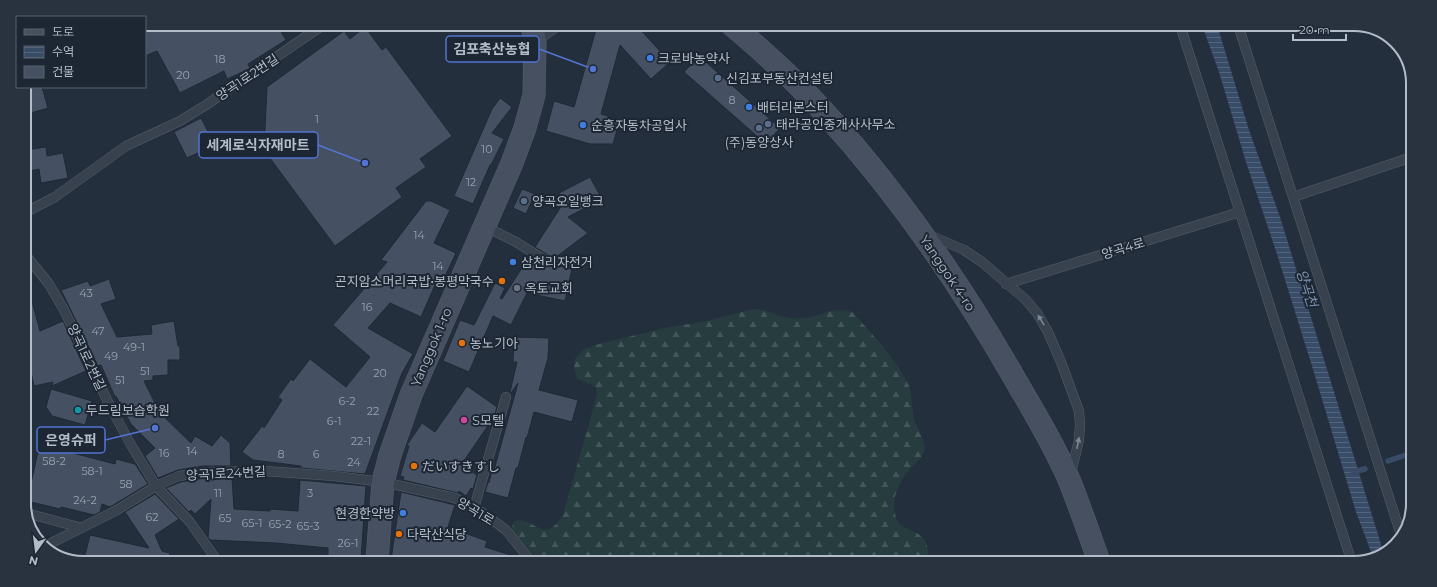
<svg xmlns="http://www.w3.org/2000/svg" width="1437" height="587" font-family="Montserrat,'Noto Sans KR','Noto Sans JP',sans-serif">
<defs>
<pattern id="forest-firs" width="22" height="20" patternUnits="userSpaceOnUse"><rect width="22" height="20" fill="#263c3f"/><path d="M5 1l3.5 6h-7zM16 11l3.5 6h-7z" fill="#435659"/></pattern>
<pattern id="water-rules" width="6" height="5" patternUnits="userSpaceOnUse"><rect width="6" height="5" fill="#394c67"/><path d="M0 2.5h6" fill="none" stroke="#53647b"/></pattern>
</defs>
<rect width="100%" height="100%" fill="#242f3e"/>
<!-- forest -->
<path fill="url(#forest-firs)" d="M753,309C762,309 769,312 777,315C786,318 796,319 806,318C823,316 832,306 852,312C869,330 900,364 909,386C913,398 911,410 915,422C919,433 929,444 922,456C920,460 915,463 912,467C903,476 894,492 894,504C895,534 910,524 923,538C929,545 928,554 929,562L538,560L512,530L513,523L517,520C538,520 544,545 563,515L597,395L596,388L590,384L577,379L574,367L575,359L584,349L599,344L665,328L707,321Z"/>
<!-- water -->
<polygon fill="url(#water-rules)" points="1203,28 1218,28 1249,130 1280,217 1384,554 1373,557 1356,512 1312,366 1276,251 1246,162 1219,72"/>
<g fill="none" stroke-linecap="round" stroke-linejoin="round">
<!-- stream -->
<g stroke="#394c67" stroke-width="5.5">
<polyline points="1388,461 1409,454"/>
<polyline points="1353,472 1365,469"/>
</g>
</g>
<!-- building -->
<g fill="#455162" stroke="#1f2835">
<polygon points="166,24 277,25 286,40 248,64 250,68 247,70 227,79 224,71 180,93 157,51 145,56 145,32"/>
<polygon points="597,26 637,26 670,62 651,79 620,45 601,114 620,120 613,144 590,144 546,131 554,101 574,107"/>
<polygon points="365,27 382,50 386,47 452,136 420,159 426,167 396,188 402,197 335,246 264,150 267,87 344,31 350,39"/>
<polygon points="699,56 780,128 766,144 684,72"/>
<polygon points="24,87 42,87 48,108 24,115"/>
<polygon points="500,98 512,107 492,133 504,139 491,165 490,165 473,204 454,196 492,109"/>
<polygon points="201,118 215,145 187,158 174,132"/>
<polygon points="46,147 47,156 63,153 68,178 41,183 39,169 30,171 26,150"/>
<polygon points="590,177 602,199 568,217 588,233 551,261 548,255 535,247 564,202 559,193"/>
<polygon points="522,189 535,194 526,214 513,208"/>
<polygon points="426,201 431,201 450,210 434,243 456,253 440,287 435,285 421,317 390,303 368,328 413,354 402,373 365,474 301,468 301,466 253,460 242,452 262,426 264,428 282,400 278,397 291,379 293,381 310,359 346,387 370,357 333,325 387,262 381,260"/>
<polygon points="529,257 544,266 550,264 572,269 565,301 527,293 511,325 493,316 469,372 443,361 460,320 474,325 495,283 505,288 500,298 502,299"/>
<polygon points="109,279 116,299 101,304 117,337 152,334 151,325 174,321 178,346 180,346 180,360 168,360 168,375 153,376 153,380 144,381 160,413 191,443 195,436 212,446 221,435 230,443 231,466 203,466 178,470 158,478 145,456 155,448 131,424 116,396 115,397 101,365 98,366 61,290 88,281 90,286"/>
<polygon points="29,290 40,331 63,321 86,371 52,386 53,382 34,386 27,353 26,353 24,342 24,291"/>
<polygon points="514,337 549,338 548,358 539,390 578,400 572,422 534,412 527,438 526,437 518,468 516,468 508,498 485,492 488,482 489,483 492,470 494,470 518,383 511,393 510,392 517,362 513,362"/>
<polygon points="467,386 497,407 494,417 461,465 477,475 473,489 471,488 466,496 459,491 458,493 403,480 404,477 400,476 409,446 407,445 422,423 435,432"/>
<polygon points="51,389 92,401 85,425 52,416 46,407"/>
<polygon points="40,443 74,452 73,453 115,464 116,459 135,464 148,484 110,507 102,504 100,512 94,515 61,507 60,509 27,501"/>
<polygon points="204,478 232,478 234,509 270,511 270,509 298,511 300,480 366,486 361,560 328,559 328,548 276,543 210,540 208,538 211,499 195,514 191,510 189,512 166,488 181,482"/>
<polygon points="401,492 455,505 448,527 487,541 485,547 517,557 517,560 391,560"/>
<polygon points="155,494 179,519 155,535 162,551 170,553 169,559 84,559 90,535 149,548 125,512"/>
</g>
<g fill="none" stroke-linecap="round" stroke-linejoin="round">
<defs>
<g id="lane">
<polyline points="1181,28 1352,563"/>
<polyline points="1239,28 1401,535"/>
<polyline points="535,42 558,26"/>
<polyline points="1293,197 1412,157"/>
<polyline points="24,198 25,212"/>
<polyline points="24,213 55,197 126,146 180,121 206,105 323,25"/>
<polyline points="484,226 516,242 545,260"/>
<polyline points="929,235 964,250 982,262 1025,299 1037,313 1048,332 1061,362 1079,411 1080,425 1079,440 1071,473"/>
<polyline points="24,253 49,284 64,310 109,404 131,445 156,486 190,522 216,559"/>
<polyline points="1006,284 1240,212"/>
<polyline points="474,508 506,397"/>
<polyline points="26,513 82,528"/>
<polyline points="45,546 117,510 156,486 179,476 203,472 265,471 334,476 383,482 455,498 483,513 506,530 530,560"/>
</g>
<g id="secondary">
<path d="M733,26C765,53 796,81 824,112C896,191 959,282 1012,374C1032,409 1054,444 1070,482C1080,508 1090,535 1099,562"/>
<polyline points="377,560 383,482 390,455 411,395 512,163 525,128 534,95 535,42 532,26"/>
</g>
</defs>
<!-- lane casing -->
<use href="#lane" stroke="#565f6c" stroke-width="10"/>
<!-- secondary casing -->
<use href="#secondary" stroke="#565f6c" stroke-width="23"/>
<!-- lane -->
<use href="#lane" stroke="#38414e" stroke-width="9"/>
<!-- secondary -->
<use href="#secondary" stroke="#465061" stroke-width="22"/>
</g>
<!-- one-way arrows -->
<defs><path id="oneway-solid" d="M-6-.8H1V-3.2L6.5 0L1 3.2V.8H-6Z"/></defs>
<g fill="#7c8592">
<use href="#oneway-solid" transform="translate(1041 320) rotate(-121)"/>
<use href="#oneway-solid" transform="translate(1078 443) rotate(-79)"/>
</g>
<!-- markers -->
<g fill="#3f7fe0" stroke="#1d2633" stroke-width="1.5">
<circle cx="650" cy="58" r="4"/>
<circle cx="749" cy="107" r="4"/>
<circle cx="583" cy="125" r="4"/>
<circle cx="513" cy="262" r="4"/>
<circle cx="403" cy="513" r="4"/>
</g>
<g fill="#5c6f8a" stroke="#1d2633" stroke-width="1.5">
<circle cx="718" cy="78" r="4"/>
<circle cx="768" cy="124" r="4"/>
<circle cx="759" cy="128" r="4"/>
<circle cx="524" cy="201" r="4"/>
</g>
<g fill="#e8710a" stroke="#1d2633" stroke-width="1.5">
<circle cx="502" cy="281" r="4"/>
<circle cx="462" cy="343" r="4"/>
<circle cx="414" cy="466" r="4"/>
<circle cx="399" cy="534" r="4"/>
</g>
<circle fill="#6b7280" stroke="#1d2633" stroke-width="1.5" cx="517" cy="288" r="4"/>
<circle fill="#0f9aa8" stroke="#1d2633" stroke-width="1.5" cx="78" cy="410" r="4"/>
<circle fill="#d1479c" stroke="#1d2633" stroke-width="1.5" cx="464" cy="420" r="4"/>
<g text-anchor="middle" stroke-width="4" stroke-linejoin="round" paint-order="stroke">
<!-- number labels -->
<g font-size="11" fill="#98a1af">
<text x="220" y="63">18</text>
<text x="183" y="79">20</text>
<text x="732" y="104">8</text>
<text x="317" y="123">1</text>
<text x="487" y="153">10</text>
<text x="471" y="186">12</text>
<text x="419" y="239">14</text>
<text x="438" y="270">14</text>
<text x="86" y="297">43</text>
<text x="367" y="311">16</text>
<text x="98" y="335">47</text>
<text x="134" y="351">49-1</text>
<text x="111" y="360">49</text>
<text x="145" y="375">51</text>
<text x="380" y="377">20</text>
<text x="120" y="384">51</text>
<text x="347" y="405">6-2</text>
<text x="373" y="415">22</text>
<text x="334" y="425">6-1</text>
<text x="361" y="445">22-1</text>
<text x="192" y="455">14</text>
<text x="164" y="457">16</text>
<text x="281" y="458">8</text>
<text x="316" y="458">6</text>
<text x="54" y="465">58-2</text>
<text x="354" y="466">24</text>
<text x="92" y="475">58-1</text>
<text x="126" y="488">58</text>
<text x="218" y="497">11</text>
<text x="310" y="497">3</text>
<text x="85" y="504">24-2</text>
<text x="152" y="521">62</text>
<text x="225" y="522">65</text>
<text x="252" y="527">65-1</text>
<text x="280" y="528">65-2</text>
<text x="308" y="530">65-3</text>
<text x="348" y="547">26-1</text>
</g>
<!-- poi labels -->
<g font-size="13" fill="#b4bcc9" stroke="#1d2633" text-anchor="start">
<text x="658" y="63">크로바농약사</text>
<text x="726" y="83">신김포부동산컨설팅</text>
<text x="757" y="112">배터리몬스터</text>
<text x="776" y="129">태라공인중개사사무소</text>
<text x="591" y="130">순흥자동차공업사</text>
<text x="759" y="147" text-anchor="middle">(주)동양상사</text>
<text x="532" y="206">양곡오일뱅크</text>
<text x="521" y="267">삼천리자전거</text>
<text x="494" y="286" text-anchor="end">곤지암소머리국밥•봉평막국수</text>
<text x="525" y="293">옥토교회</text>
<text x="470" y="348">농노기아</text>
<text x="86" y="415">두드림보습학원</text>
<text x="472" y="425">S모텔</text>
<text x="422" y="471">だいすきすし</text>
<text x="395" y="518" text-anchor="end">현경한약방</text>
<text x="407" y="539">다락산식당</text>
</g>
<!-- street labels -->
<g font-size="13" fill="#b4bcc9" stroke="#1d2633">
<text transform="translate(247 77) rotate(-34)" y="5">양곡1로2번길</text>
<text transform="translate(1123 248) rotate(-17)" y="5">양곡4로</text>
<text transform="translate(948 273) rotate(56)" y="5">Yanggok 4-ro</text>
<text transform="translate(431 347) rotate(-67)" y="5">Yanggok 1-ro</text>
<text transform="translate(87 357) rotate(65)" y="5">양곡1로2번길</text>
<text transform="translate(226 473) rotate(-3)" y="5">양곡1로24번길</text>
<text transform="translate(476 511) rotate(31)" y="5">양곡1로</text>
</g>
<!-- water labels -->
<g font-size="14" font-style="italic" fill="#7c92b1" stroke="#1d2633">
<text transform="translate(1307 288) rotate(72)" y="5">양곡천</text>
</g>
</g>
<!-- crop -->
<path d="M0 0H1437V587H0ZM83 31H1354A52 52 0 0 1 1406 83V504A52 52 0 0 1 1354 556H83A52 52 0 0 1 31 504V83A52 52 0 0 1 83 31Z" fill="#29323f" fill-rule="evenodd"/>
<path fill="none" stroke="#b4bcc9" stroke-width="2" d="M83 31H1354A52 52 0 0 1 1406 83V504A52 52 0 0 1 1354 556H83A52 52 0 0 1 31 504V83A52 52 0 0 1 83 31Z"/>
<!-- callouts -->
<path fill="none" stroke="#5274d3" stroke-width="1.5" d="M593 69L539 49M365 163L318 145M155 428L105 440"/>
<g fill="#5274d3" stroke="#1d2633" stroke-width="1.5">
<circle cx="593" cy="69" r="4"/>
<circle cx="365" cy="163" r="4"/>
<circle cx="155" cy="428" r="4"/>
</g>
<g fill="#1d2633" stroke="#5274d3" stroke-width="1.5">
<rect x="446" y="36" width="93" height="26" rx="4"/>
<rect x="199" y="132" width="119" height="26" rx="4"/>
<rect x="37" y="427" width="68" height="26" rx="4"/>
</g>
<g font-size="14" text-anchor="middle" font-weight="bold" fill="#b4bcc9">
<text x="492" y="54">김포축산농협</text>
<text x="258" y="150">세계로식자재마트</text>
<text x="71" y="445">은영슈퍼</text>
</g>
<!-- legend -->
<rect x="16" y="16" width="130" height="72" fill="#1d2633" stroke="#59626f"/>
<rect x="24" y="29" width="20" height="6" fill="#465061" stroke="#59626f"/>
<text x="52" y="36" font-size="12" fill="#b4bcc9">도로</text>
<rect x="24" y="46" width="20" height="12" fill="url(#water-rules)" stroke="#59626f"/>
<text x="52" y="56" font-size="12" fill="#b4bcc9">수역</text>
<rect x="24" y="66" width="20" height="12" fill="#455162" stroke="#59626f"/>
<text x="52" y="76" font-size="12" fill="#b4bcc9">건물</text>
<!-- north arrow -->
<g transform="translate(36 551) rotate(194)" stroke="#1d2633" stroke-width="3" paint-order="stroke">
<path d="M0-3L7 15L0 10L-7 15Z" fill="#b4bcc9"/>
<text y="-6" font-size="11" font-weight="bold" text-anchor="middle" fill="#b4bcc9">N</text>
</g>
<!-- scale -->
<path d="M1293 34v6h53v-6" fill="none" stroke="#b4bcc9" stroke-width="2"/>
<text x="1299" y="34" font-size="12" fill="#b4bcc9" stroke="#1d2633" stroke-width="3" paint-order="stroke">20 m</text>
</svg>
